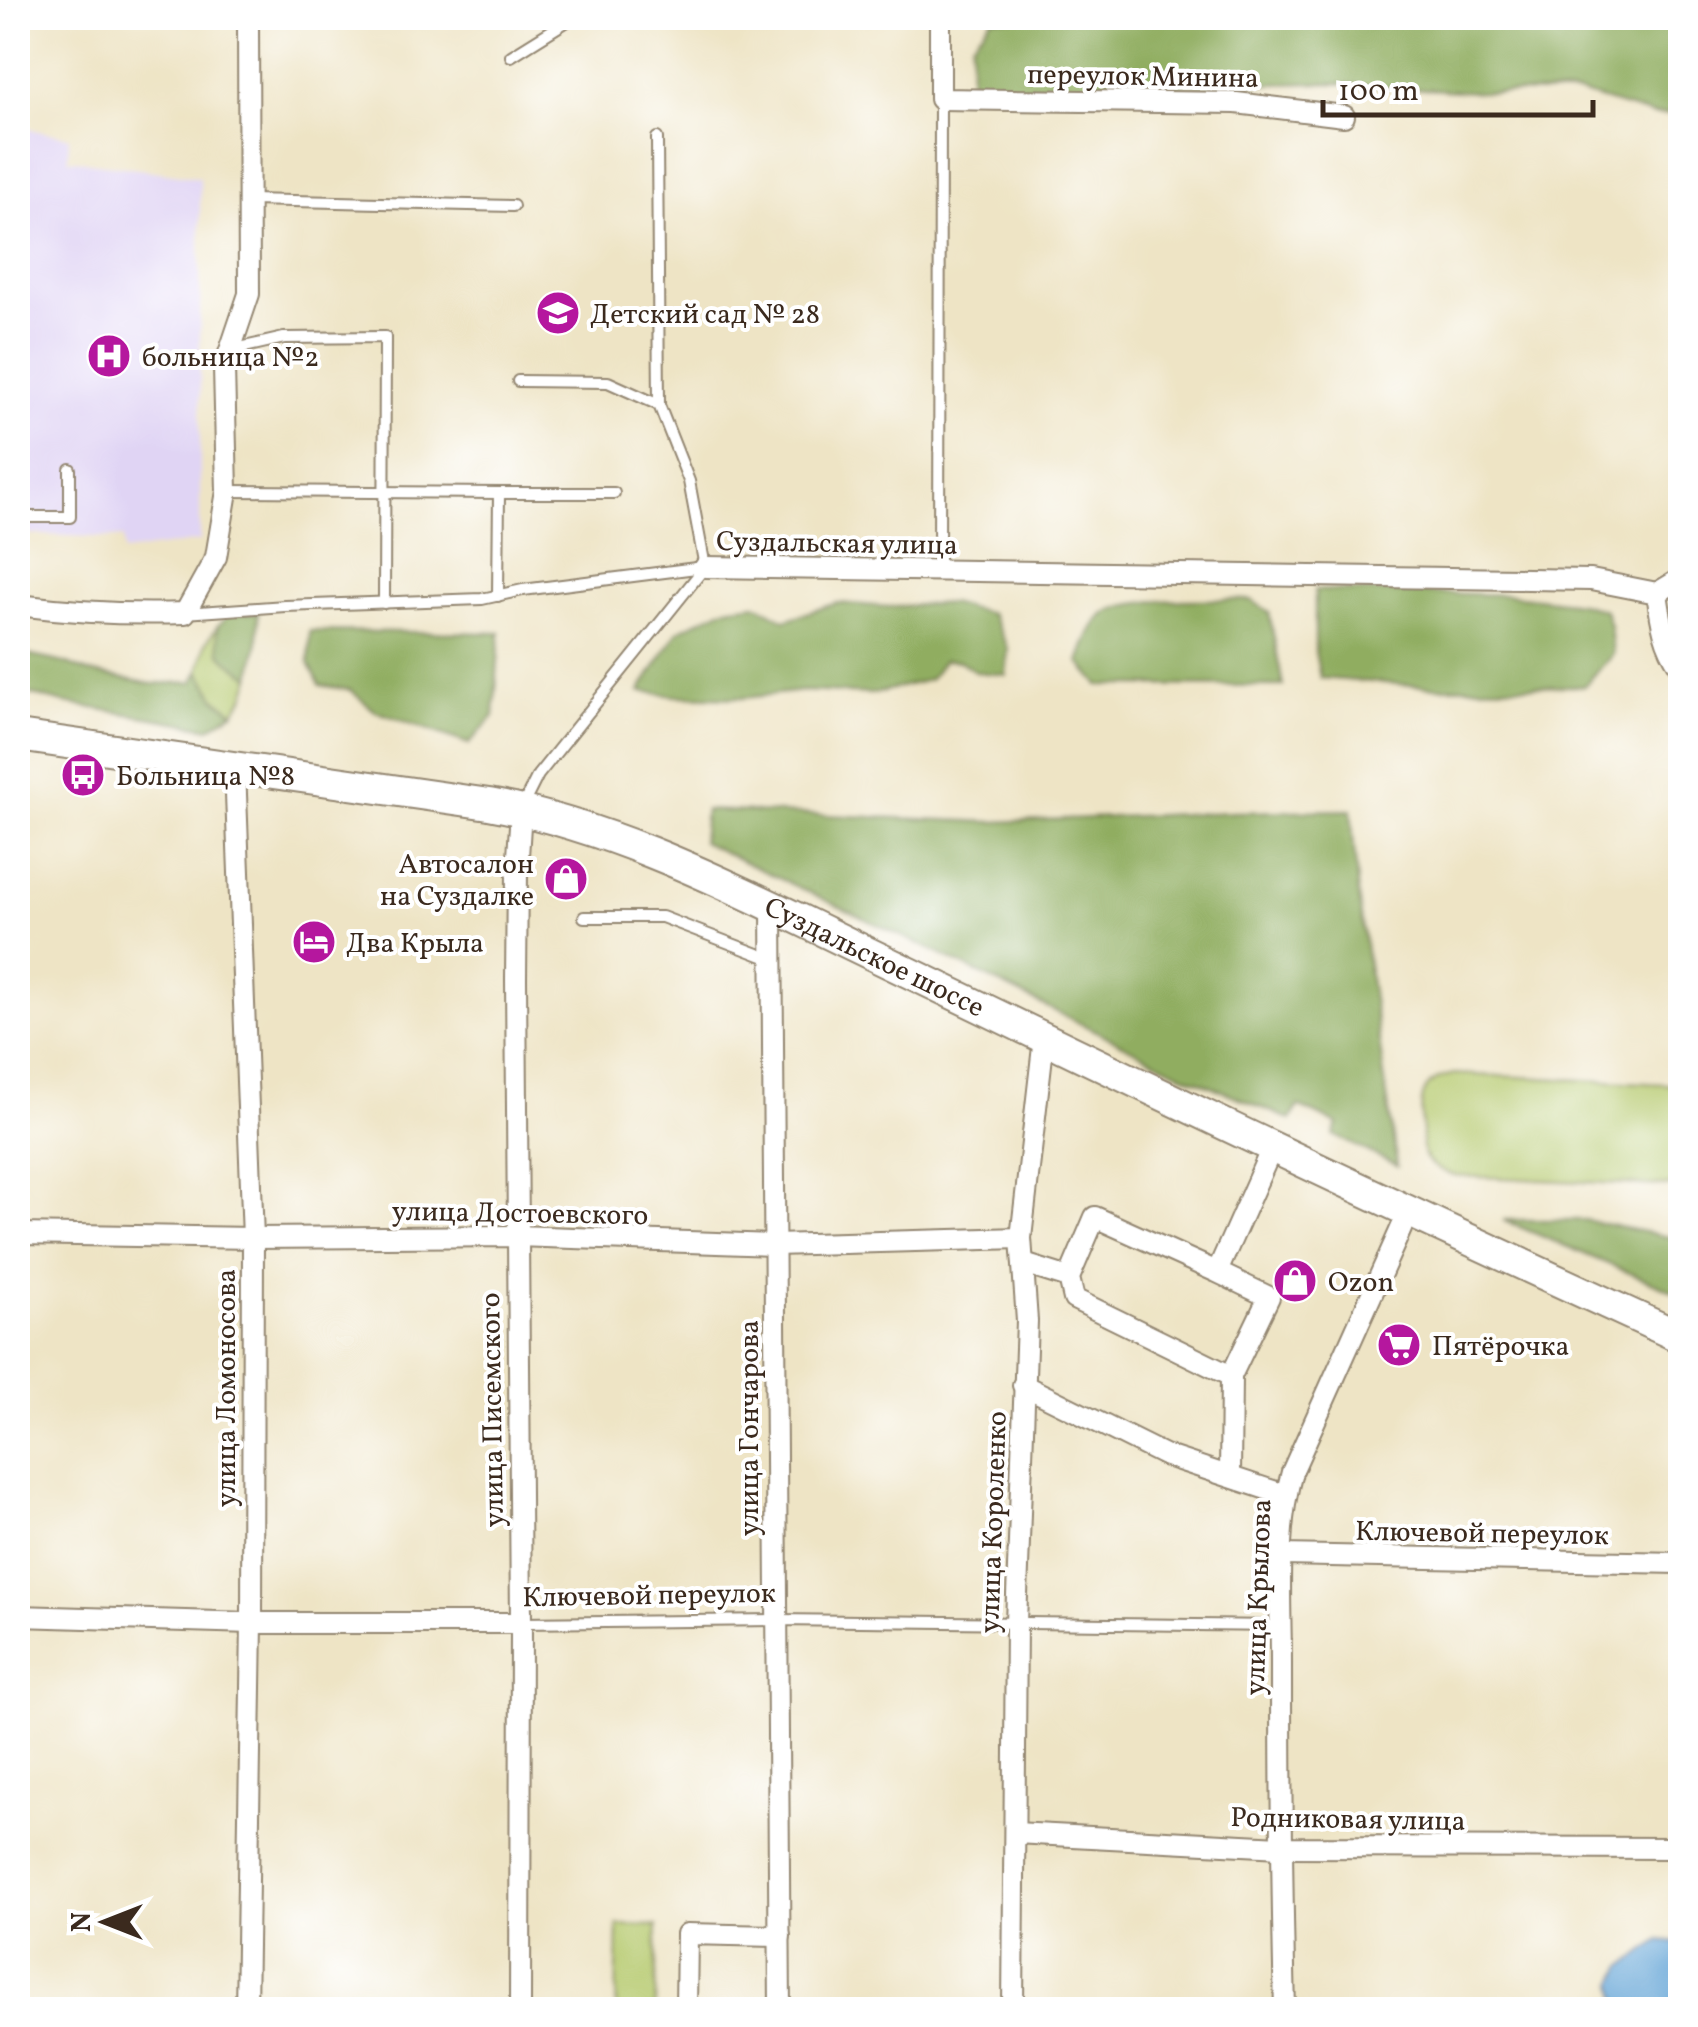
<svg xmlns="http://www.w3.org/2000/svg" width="1698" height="2027" font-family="Vollkorn,serif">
<rect width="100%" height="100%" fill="#fff"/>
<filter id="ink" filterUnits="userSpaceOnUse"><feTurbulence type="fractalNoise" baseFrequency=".01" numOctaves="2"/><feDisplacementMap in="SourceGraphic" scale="20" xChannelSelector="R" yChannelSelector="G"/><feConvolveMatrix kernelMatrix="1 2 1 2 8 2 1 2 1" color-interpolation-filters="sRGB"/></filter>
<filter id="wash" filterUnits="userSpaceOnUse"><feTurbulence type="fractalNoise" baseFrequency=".0048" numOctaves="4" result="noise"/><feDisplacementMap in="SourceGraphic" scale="40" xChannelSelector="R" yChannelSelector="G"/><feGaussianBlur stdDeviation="2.25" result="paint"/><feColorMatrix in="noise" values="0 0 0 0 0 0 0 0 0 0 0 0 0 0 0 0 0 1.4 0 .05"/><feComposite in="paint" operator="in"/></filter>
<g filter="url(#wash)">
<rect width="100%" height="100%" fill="#eee4c5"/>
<!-- built -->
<polygon fill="#e0d4f4" points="18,127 69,137 68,159 200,178 200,541 124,552 123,538 18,534"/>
<!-- green -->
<g fill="#b5c96d" stroke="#787a46" stroke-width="2.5">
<polygon points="217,627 220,653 234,666 251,677 244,698 234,712 216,699 199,671 206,643"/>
<path d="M1455,1074L1667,1084L1680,1088V1184L1667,1186L1457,1176C1445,1173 1429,1167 1424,1154C1421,1147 1422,1136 1422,1129C1420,1097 1420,1080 1455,1074Z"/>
<polygon points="618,1925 657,1926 655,2009 616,2009"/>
</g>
<!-- forest -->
<g fill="#90ad60" stroke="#666c3f" stroke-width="2.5">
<polygon points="993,18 1680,18 1680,113 1653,115 1579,93 1475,92 1330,83 1006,88 970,81 972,43"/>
<polygon points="1315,590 1512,595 1580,603 1605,610 1610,626 1613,654 1584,686 1437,687 1320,678 1315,652"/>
<path d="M1251,600L1269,612L1283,686L1099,685L1079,662C1085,646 1090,626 1105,614C1128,596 1219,600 1251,600Z"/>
<polygon points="837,603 890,607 949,603 991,614 1008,648 1006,675 976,672 960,661 944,660 929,680 872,694 803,691 743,698 675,696 640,691 678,631 725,608 756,604 785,620"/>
<polygon points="258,612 258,641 251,677 234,666 220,653 217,627 228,615"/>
<polygon points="310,631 500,633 494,716 469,744 375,711 350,690 320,685 309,663"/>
<polygon points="18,653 65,663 88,672 152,684 193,682 199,671 216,699 234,712 210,728 64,703 18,691"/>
<polygon points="705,810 993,822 1233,812 1351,810 1358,895 1397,1166 1334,1135 1338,1124 1298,1106 1291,1120 1187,1076 931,950 702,842"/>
<polygon points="1503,1220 1585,1220 1680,1239 1680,1294"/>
</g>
<!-- water -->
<polygon fill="#61a3d5" stroke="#4e667a" stroke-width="2.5" points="1660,1940 1680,1942 1680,2009 1619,2009 1615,1983 1624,1966"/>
</g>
<g filter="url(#ink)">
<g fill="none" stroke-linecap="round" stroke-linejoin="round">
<defs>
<g id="lane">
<polyline points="511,56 572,18"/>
<polyline points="249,200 513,206"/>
<polyline points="231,350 284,338 385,337 384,603"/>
<polyline points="518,381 608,382 659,405"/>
<polyline points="227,491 499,493 498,596"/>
<polyline points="499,493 614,493"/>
<polyline points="18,517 70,517 70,469"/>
<polyline points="939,571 940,99"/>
<polyline points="185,613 285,606 482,599 523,590 704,567"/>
<polyline points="521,809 538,775 705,567 689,481 659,405 657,138"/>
<polyline points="584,917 662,917 771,959"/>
<polyline points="521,1623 777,1620 1280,1626"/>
</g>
<g id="street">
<polyline points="940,18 940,99 1236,103 1344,116"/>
<polyline points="705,567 1591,580 1657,593"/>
<path d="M1657,593C1661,621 1664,643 1680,666"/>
<polyline points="1657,593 1680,579"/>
<path d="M18,605C73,612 128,615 185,613L216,557L227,491L224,368L249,294L248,18"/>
<polyline points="235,768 253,1238 252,1623 246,2010"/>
<polyline points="772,906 780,2010"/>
<polyline points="18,1234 253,1238 516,1236 774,1245 1021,1238"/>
<polyline points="1024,1264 1069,1278"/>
<polyline points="1217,1272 1269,1297 1231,1376 1074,1299 1069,1278 1095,1217 1217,1272 1272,1148"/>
<polyline points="1023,1385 1164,1455 1285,1495"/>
<polyline points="1230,1476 1231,1376"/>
<polyline points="1282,1555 1680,1563"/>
<polyline points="18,1616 252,1623 521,1623"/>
<polyline points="1015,1833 1281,1847 1680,1848"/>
<polyline points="520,2010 521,1623 516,979 517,872 521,810"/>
<polyline points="686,2010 687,1934 780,1936"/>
<polyline points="1013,2010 1016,1623 1027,1321 1021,1238 1044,1038"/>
<path d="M1285,2010C1282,1894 1281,1779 1281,1663C1281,1602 1275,1530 1292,1472L1409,1211"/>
</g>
<g id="secondary">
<path id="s1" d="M18,736L489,804C600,824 706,874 807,923C870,954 933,984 997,1015C1223,1125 1451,1232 1680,1337"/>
</g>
</defs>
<!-- lane casing -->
<use href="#lane" stroke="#948772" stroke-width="14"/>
<!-- street casing -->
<use href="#street" stroke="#948772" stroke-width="24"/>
<!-- secondary casing -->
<use href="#secondary" stroke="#948772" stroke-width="34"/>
<!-- lane -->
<use href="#lane" stroke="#fff" stroke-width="10"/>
<!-- street -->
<use href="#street" stroke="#fff" stroke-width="20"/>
<!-- secondary -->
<use href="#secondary" stroke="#fff" stroke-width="30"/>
</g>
</g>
<!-- icons -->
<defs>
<symbol id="school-disc" viewBox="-11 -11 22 22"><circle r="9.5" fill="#b5179e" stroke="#fff"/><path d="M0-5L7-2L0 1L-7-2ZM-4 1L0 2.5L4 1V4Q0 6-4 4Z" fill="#fff"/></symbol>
<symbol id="hospital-disc" viewBox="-11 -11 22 22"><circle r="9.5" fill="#b5179e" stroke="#fff"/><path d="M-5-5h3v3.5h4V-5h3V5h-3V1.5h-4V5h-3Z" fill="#fff"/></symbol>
<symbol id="bus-disc" viewBox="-11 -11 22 22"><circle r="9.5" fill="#b5179e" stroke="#fff"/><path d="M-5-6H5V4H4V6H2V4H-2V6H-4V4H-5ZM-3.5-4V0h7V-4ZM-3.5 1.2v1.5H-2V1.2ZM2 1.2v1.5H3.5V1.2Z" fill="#fff"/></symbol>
<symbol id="shop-disc" viewBox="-11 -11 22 22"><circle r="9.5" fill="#b5179e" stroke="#fff"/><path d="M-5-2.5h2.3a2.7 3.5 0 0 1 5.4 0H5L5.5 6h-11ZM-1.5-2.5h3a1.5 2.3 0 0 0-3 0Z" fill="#fff"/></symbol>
<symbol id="hotel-disc" viewBox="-11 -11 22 22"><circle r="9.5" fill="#b5179e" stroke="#fff"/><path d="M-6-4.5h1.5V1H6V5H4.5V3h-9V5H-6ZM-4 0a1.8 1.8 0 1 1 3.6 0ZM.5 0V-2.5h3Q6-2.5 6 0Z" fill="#fff"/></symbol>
<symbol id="supermarket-disc" viewBox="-11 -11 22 22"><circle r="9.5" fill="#b5179e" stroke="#fff"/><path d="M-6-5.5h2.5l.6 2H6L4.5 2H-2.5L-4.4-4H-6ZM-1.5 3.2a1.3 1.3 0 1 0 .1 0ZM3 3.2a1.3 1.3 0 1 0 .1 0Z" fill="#fff"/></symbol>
</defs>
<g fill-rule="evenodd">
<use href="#school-disc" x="533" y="288" width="50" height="50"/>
<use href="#hospital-disc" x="84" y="331" width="50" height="50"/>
<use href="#bus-disc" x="58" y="750" width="50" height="50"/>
<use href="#shop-disc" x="541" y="854" width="50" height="50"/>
<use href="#hotel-disc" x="289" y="917" width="50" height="50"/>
<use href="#shop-disc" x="1270" y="1256" width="50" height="50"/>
<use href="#supermarket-disc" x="1374" y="1320" width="50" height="50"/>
</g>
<g text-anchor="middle" stroke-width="8" stroke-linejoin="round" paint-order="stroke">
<!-- street labels -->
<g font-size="28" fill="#3b2a1e" stroke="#fff">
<text transform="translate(1143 75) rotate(1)" y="10">переулок Минина</text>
<text transform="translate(837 542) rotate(1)" y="10">Суздальская улица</text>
<text dy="10" stroke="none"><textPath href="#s1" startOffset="892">Суздальское шоссе</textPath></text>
<text transform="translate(520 1212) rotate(1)" y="10">улица Достоевского</text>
<text transform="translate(225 1388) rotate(-90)" y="10">улица Ломоносова</text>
<text transform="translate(491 1410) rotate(-91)" y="10">улица Писемского</text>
<text transform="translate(748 1428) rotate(-90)" y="10">улица Гончарова</text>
<text transform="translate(992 1522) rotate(-88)" y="10">улица Короленко</text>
<text transform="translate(1482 1532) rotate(1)" y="10">Ключевой переулок</text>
<text transform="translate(649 1594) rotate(-1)" y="10">Ключевой переулок</text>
<text transform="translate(1257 1597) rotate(-88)" y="10">улица Крылова</text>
<text transform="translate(1348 1818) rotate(1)" y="10">Родниковая улица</text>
</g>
<!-- poi labels -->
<g font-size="28" fill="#3b2a1e" stroke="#fff" text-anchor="start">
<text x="590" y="323">Детский сад № 28</text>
<text x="142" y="366">больница №2</text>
<text x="116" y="785">Больница №8</text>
<text x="534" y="873" text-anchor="end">Автосалон<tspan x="534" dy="32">на Суздалке</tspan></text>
<text x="346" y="952">Два Крыла</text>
<text x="1328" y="1291">Ozon</text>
<text x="1432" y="1355">Пятёрочка</text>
</g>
</g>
<!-- margin -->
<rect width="1698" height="2027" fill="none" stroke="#fff" stroke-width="60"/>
<!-- north arrow -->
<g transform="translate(105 1922) rotate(270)" stroke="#ffffff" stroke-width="8" paint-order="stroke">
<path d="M0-8L18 38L0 25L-18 38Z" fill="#3b2a1e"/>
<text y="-15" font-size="28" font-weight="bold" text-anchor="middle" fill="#3b2a1e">N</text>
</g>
<!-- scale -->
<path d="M1323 100v15h270v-15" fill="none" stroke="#3b2a1e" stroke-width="5"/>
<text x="1338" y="100" font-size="30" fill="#3b2a1e" stroke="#ffffff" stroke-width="8" paint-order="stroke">100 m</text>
</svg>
